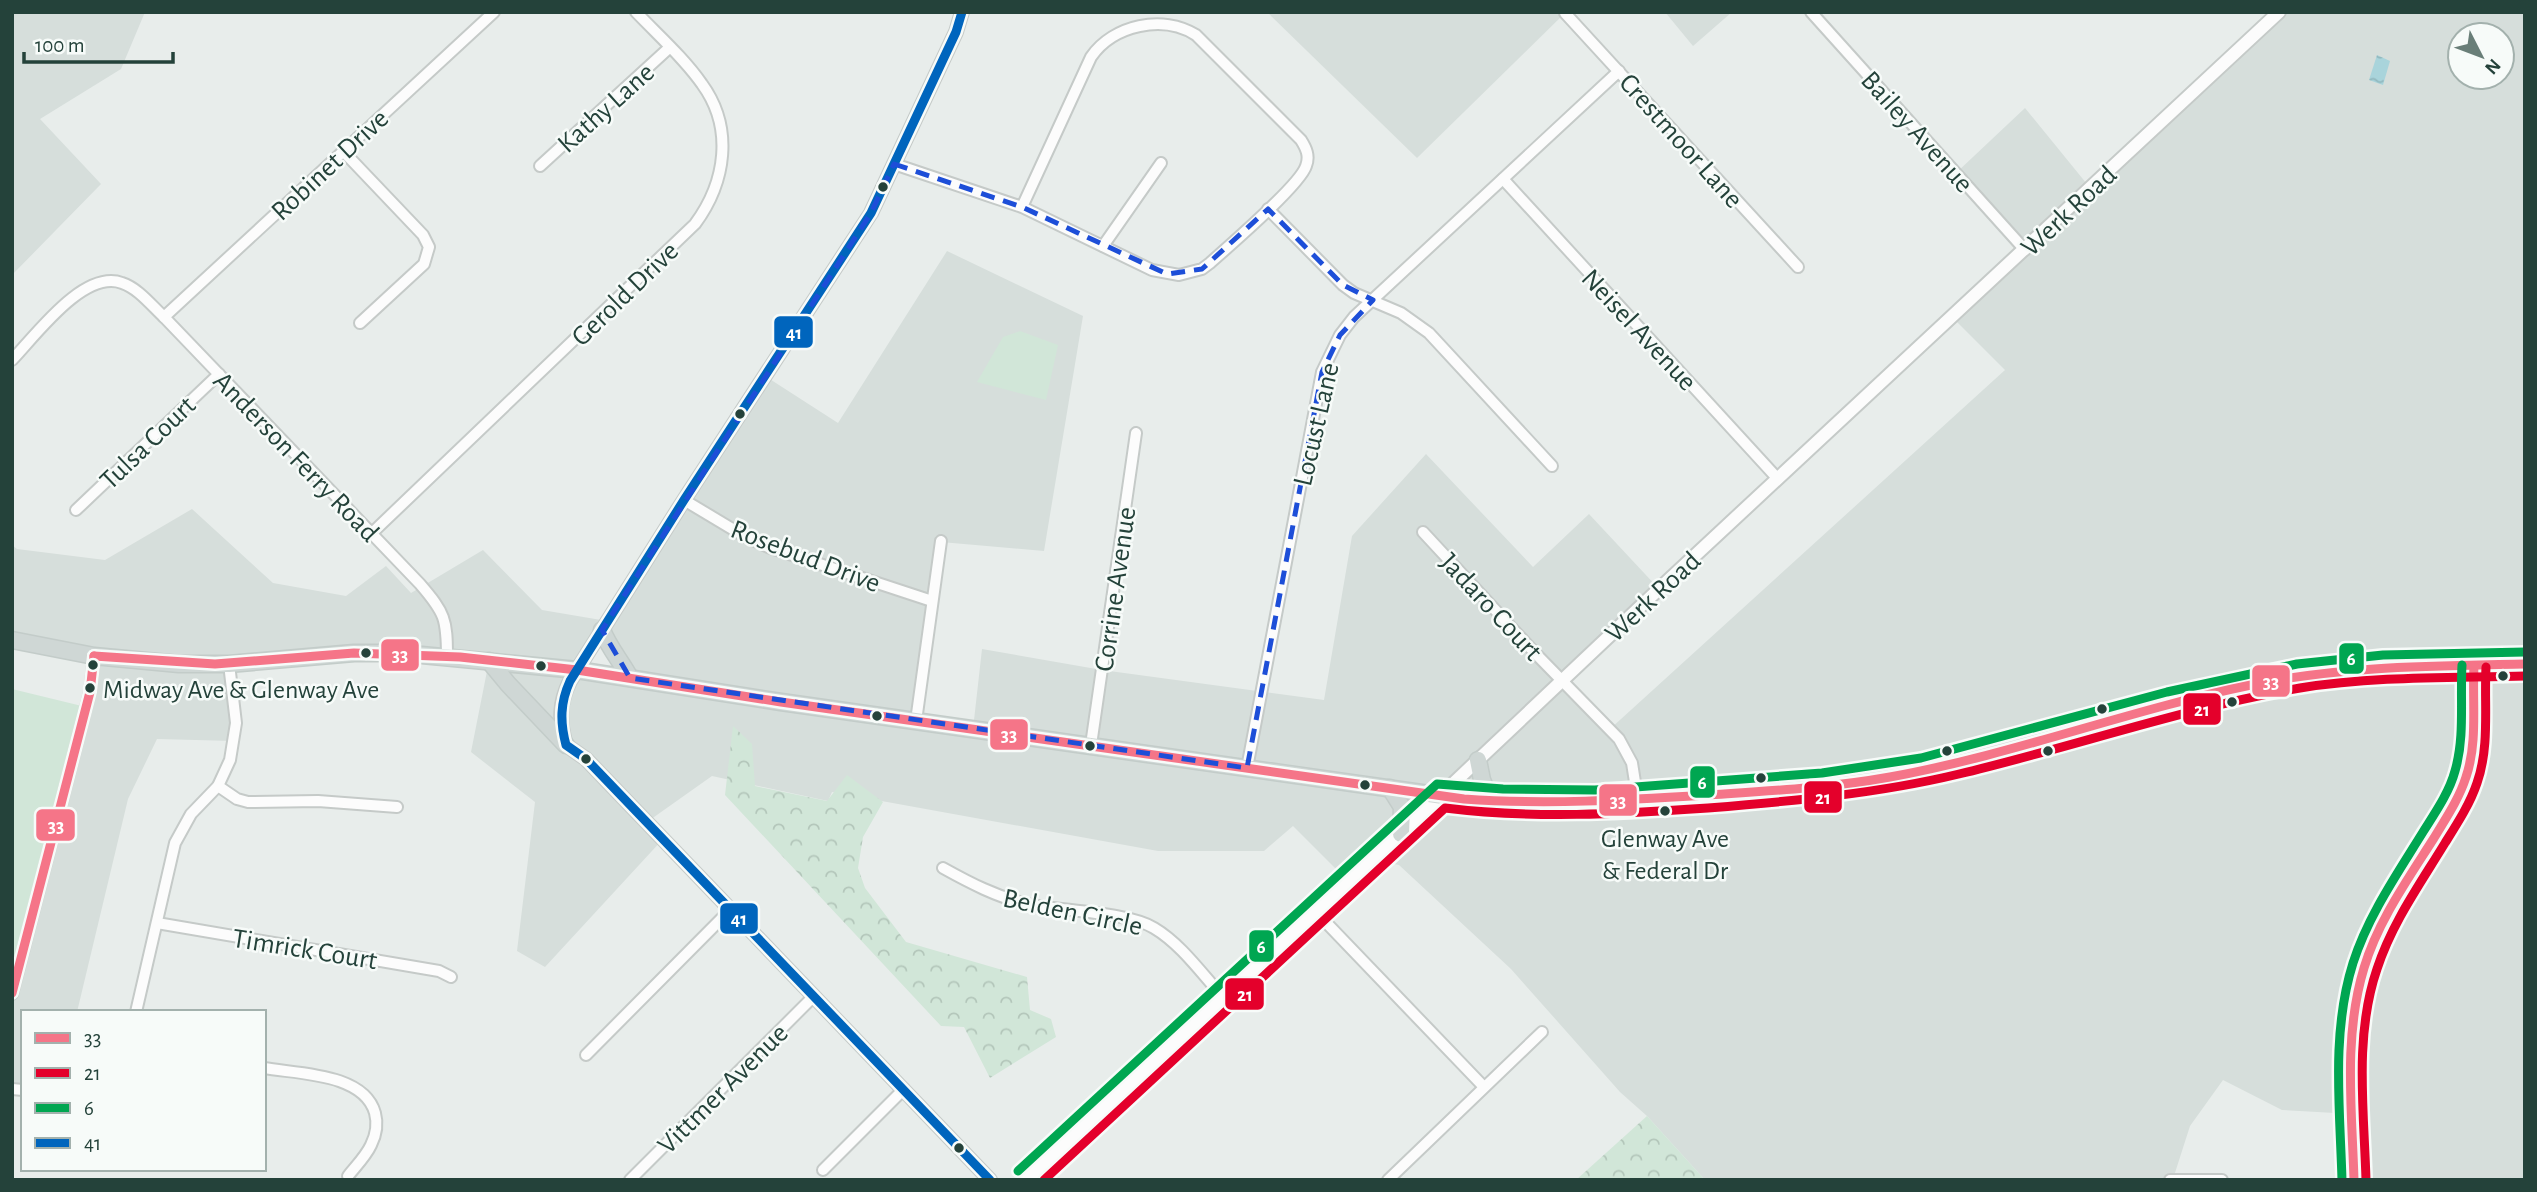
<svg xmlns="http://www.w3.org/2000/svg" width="2537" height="1192" font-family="'Alegreya Sans',sans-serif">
<defs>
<pattern id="forest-crowns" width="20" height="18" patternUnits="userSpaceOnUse" patternTransform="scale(1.75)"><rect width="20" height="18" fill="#d1e6d8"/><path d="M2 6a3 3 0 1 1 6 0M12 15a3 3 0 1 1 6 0" fill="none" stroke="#b3c6ba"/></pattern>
<pattern id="water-ripples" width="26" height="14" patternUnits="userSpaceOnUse" patternTransform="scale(1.75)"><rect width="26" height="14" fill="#a9d4db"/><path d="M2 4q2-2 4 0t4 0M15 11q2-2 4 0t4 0" fill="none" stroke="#91b7bd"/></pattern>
</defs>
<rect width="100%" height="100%" fill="#e8edeb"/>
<!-- built -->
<g fill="#d6dedb" fill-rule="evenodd">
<polygon points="12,12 145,12 121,69 40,119 101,184 12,275"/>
<polygon points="1267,12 1566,12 1417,158"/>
<polygon points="1665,12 1732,12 1693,46"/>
<path d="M2279,12H2525V1180H2354L2353,1114L2282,1110L2223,1080L2190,1126L2173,1179L1705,1180L1647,1116L1620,1092L1511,969L1399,865L1360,857L1341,874L1293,826L1264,851H1158L832,792L828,801L712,776L647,822L663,839L545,967L517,951L535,802L471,752L489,661L460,657L229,664L234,741L157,739L128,799L77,1012H23V1090L12,1089V994L94,656L12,640V545L17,549L105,560L192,509L273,583L346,596L386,566L411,593L483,550L542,610L607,621L765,376L838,423L947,251L1083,316L1044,551L941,542L916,721L973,729L982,649L1102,670L1324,700L1352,536L1426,454L1533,567L1589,514L1659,589L1562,680L1610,729L2005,370L1953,318L2025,250L1956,173L2025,108L2091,189ZM2460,35H2502V77H2460ZM602,631L629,677L578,670Z"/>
</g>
<!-- forest -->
<g fill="url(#forest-crowns)">
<polygon points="733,726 752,744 755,786 827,801 847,775 883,802 863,837 858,868 865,888 906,942 1027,977 1030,1010 1051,1019 1056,1037 990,1078 964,1027 941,1026 725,795"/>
<polygon points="1647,1116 1705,1180 1576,1180"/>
</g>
<!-- park -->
<g fill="#d1e6d8">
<polygon points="1020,331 1058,345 1046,400 977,382 1003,337"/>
<polygon points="12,689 86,707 12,994"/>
</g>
<!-- water -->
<polygon fill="url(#water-ripples)" points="2377,55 2390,61 2383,85 2369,80"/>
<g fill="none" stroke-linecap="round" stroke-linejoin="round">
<defs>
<g id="minor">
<polyline points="1811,12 2025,250"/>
<polyline points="1565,13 1798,267"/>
<polyline points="343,151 423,235 429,247 424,264 360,323"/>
<path d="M894,164L1022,207L1152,270L1179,275L1202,269L1210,263C1229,246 1300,185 1306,166C1310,156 1306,148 1301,140L1196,35C1163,14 1113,25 1091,57L1022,207"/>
<polyline points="540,166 669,48"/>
<polyline points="1503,179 1778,479"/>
<polyline points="1268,209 1343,285 1354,293 1401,313 1429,333 1552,466"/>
<polyline points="1103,246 1161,163"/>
<polyline points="164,317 494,12"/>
<path d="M12,360C36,335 84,269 122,283C138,288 152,306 164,317L420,584C445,613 447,619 447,657"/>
<polyline points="684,500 744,536 768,547 932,601"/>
<polyline points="76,510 219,374"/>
<polyline points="1423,532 1536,654 1619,739 1632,763 1635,782 1635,800"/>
<path d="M372,533L695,224C726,182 734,128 702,84C684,58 658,35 636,12"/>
<polyline points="916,721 941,541"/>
<polyline points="1091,745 1136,433"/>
<polyline points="1247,768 1322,372 1340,335 1354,317 1619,71"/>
<polyline points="218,786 237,799 248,802 318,801 397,807"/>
<path d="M943,868C970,883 997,897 1027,904C1060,911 1128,912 1154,928C1181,944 1202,974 1223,997"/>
<polyline points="1316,912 1484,1087"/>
<polyline points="157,923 439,971 451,977"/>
<polyline points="12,994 90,692 94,656"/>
<polyline points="136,1012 175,843 191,814 218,786 230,760 236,723 229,664"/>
<polyline points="586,1055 731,909"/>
<path d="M264,1068C298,1074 364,1073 375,1113C378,1124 376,1135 371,1145C366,1156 356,1166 348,1176"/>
<polyline points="12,1089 23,1090"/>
<polyline points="823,1170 904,1089"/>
<polyline points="630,1180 814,996"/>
<polyline points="1388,1180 1542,1032"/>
<polyline points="2170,1180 2222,1180"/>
<path d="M2354,1180C2353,1110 2343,1036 2364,968C2379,920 2411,876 2437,833C2449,813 2462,794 2468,772C2477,738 2471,700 2474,666"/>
</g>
<g id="tertiary">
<path d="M962,12L956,32L871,213L684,500L570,681C559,703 559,721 566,745L586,759L990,1180"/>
<polyline points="1441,795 1659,589 2279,12"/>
</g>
<polyline id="secondary" points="1026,1180 1441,795"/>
<g id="primary">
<path d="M602,630C609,648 621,661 630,678"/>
<path d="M12,640L94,656L179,664H229L354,653H401L577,670L781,702L1464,799C1545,806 1625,801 1707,795C1777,791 1847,787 1916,772C2044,744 2169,697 2298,676C2373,664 2449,666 2525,664"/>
<polyline points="489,661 508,684 566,745"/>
<polyline points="1478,760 1482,780 1491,801"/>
<polyline points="1390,788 1402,807 1401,834"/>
</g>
</defs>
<!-- minor casing -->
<use href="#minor" stroke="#c5cac8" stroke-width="14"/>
<!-- tertiary casing -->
<use href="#tertiary" stroke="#c5cac8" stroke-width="16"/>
<!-- secondary casing -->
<use href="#secondary" stroke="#c3cbc8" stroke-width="18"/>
<!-- primary casing -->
<use href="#primary" stroke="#c3ccc9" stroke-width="19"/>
<!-- minor -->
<use href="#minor" stroke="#fcfcfc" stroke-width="10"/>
<!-- tertiary -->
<use href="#tertiary" stroke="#fcfcfc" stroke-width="12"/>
<!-- secondary -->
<use href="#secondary" stroke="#fcfcfc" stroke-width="14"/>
<!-- primary -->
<use href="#primary" stroke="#cfd7d5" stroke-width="16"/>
<defs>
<g id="bus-1">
<path d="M94,656L215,664L354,653L460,657L577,670L781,702L1464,799C1545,805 1626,800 1707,795C1768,791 1829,788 1890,777C2012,755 2129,710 2251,685C2341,666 2432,666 2525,664"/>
<polyline points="12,993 90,692 94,656"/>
<path d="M2354,1180C2352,1110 2343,1037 2364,968C2378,921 2408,879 2434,838C2446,818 2459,799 2466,777C2478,742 2472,702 2474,666"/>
</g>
<g id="bus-2">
<path d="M1044,1180L1445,808C1533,819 1621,814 1708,808C1793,801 1876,794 1959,774C2073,747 2184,708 2300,688C2374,676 2450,678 2525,676"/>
<path d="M2366,1180C2364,1110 2354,1036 2377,969C2392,923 2420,884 2445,843C2457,824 2470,804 2477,783C2490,746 2484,705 2486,667"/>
</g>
<g id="bus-3">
<polyline points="1018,1171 1437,784 1503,789 1595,790 1822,773 1921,758 2167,692 2297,664 2383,655 2525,652"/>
<path d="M2342,1180C2340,1108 2331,1033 2353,963C2368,916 2397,874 2423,832C2435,813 2449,793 2455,771C2465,737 2460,700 2462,665"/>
</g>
<path id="bus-4" d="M962,12L956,32L871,213L684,500L570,681C560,703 560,722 566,745L586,759L990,1180"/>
</defs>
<!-- bus-1 casing -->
<use href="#bus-1" stroke="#f7fbf9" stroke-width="14"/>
<!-- bus-2 casing -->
<use href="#bus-2" stroke="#f7fbf9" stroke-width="14"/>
<!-- bus-3 casing -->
<use href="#bus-3" stroke="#f7fbf9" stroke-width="14"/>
<!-- bus-4 casing -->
<use href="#bus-4" stroke="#f7fbf9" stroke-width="14"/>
<!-- bus-1 -->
<use href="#bus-1" stroke="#f57588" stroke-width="9"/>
<!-- bus-2 -->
<use href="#bus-2" stroke="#e4002b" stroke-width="9"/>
<!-- bus-3 -->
<use href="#bus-3" stroke="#00a651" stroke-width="9"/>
<!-- bus-4 -->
<use href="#bus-4" stroke="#0065bd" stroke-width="9"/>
</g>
<!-- marked area -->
<path fill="none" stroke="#1d4ed8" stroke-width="5" stroke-dasharray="14 9" stroke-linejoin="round" d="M894,164L1022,207L1167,274L1202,269L1268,209L1343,285L1373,300L1340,335L1322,372L1247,768L630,678L602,630L871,213Z"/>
<!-- markers -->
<g fill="#24423a" stroke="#f7fbf9" stroke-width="2.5">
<circle cx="883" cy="187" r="6"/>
<circle cx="740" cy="414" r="6"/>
<circle cx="366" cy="653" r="6"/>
<circle cx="93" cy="665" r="6"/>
<circle cx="541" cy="666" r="6"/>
<circle cx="2503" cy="676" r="6"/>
<circle cx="90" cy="688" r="6"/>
<circle cx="2232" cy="702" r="6"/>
<circle cx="2102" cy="709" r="6"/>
<circle cx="877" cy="716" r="6"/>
<circle cx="1090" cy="746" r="6"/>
<circle cx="1947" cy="751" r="6"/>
<circle cx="2048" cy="751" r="6"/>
<circle cx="586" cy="759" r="6"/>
<circle cx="1761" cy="778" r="6"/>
<circle cx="1365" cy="785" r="6"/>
<circle cx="1665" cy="811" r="6"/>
<circle cx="959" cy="1148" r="6"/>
</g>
<g text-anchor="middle" stroke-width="5" stroke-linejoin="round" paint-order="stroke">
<!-- bus labels -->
<g font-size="26" fill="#24423a" stroke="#f7fbf9" text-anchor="start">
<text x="103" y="698">Midway Ave &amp; Glenway Ave</text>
<text x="1665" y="847" text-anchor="middle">Glenway Ave<tspan x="1665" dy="32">&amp; Federal Dr</tspan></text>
</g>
<!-- street labels -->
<g font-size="28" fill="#24423a" stroke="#f7fbf9">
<text transform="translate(605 107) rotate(-42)" y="10">Kathy Lane</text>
<text transform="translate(1918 131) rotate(48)" y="10">Bailey Avenue</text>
<text transform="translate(1682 140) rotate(48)" y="10">Crestmoor Lane</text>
<text transform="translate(329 164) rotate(-43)" y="10">Robinet Drive</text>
<text transform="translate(2068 210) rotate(-43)" y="10">Werk Road</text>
<text transform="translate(624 293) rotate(-44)" y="10">Gerold Drive</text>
<text transform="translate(1640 329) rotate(47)" y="10">Neisel Avenue</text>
<text transform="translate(1315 424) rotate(-77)" y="10">Locust Lane</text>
<text transform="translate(147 442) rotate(-44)" y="10">Tulsa Court</text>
<text transform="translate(297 456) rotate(46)" y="10">Anderson Ferry Road</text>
<text transform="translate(806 555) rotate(21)" y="10">Rosebud Drive</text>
<text transform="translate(1114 589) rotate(-82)" y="10">Corrine Avenue</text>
<text transform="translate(1652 596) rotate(-43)" y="10">Werk Road</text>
<text transform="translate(1492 606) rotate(47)" y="10">Jadaro Court</text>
<text transform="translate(1073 911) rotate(12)" y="10">Belden Circle</text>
<text transform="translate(305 948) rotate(9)" y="10">Timrick Court</text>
<text transform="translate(722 1088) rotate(-45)" y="10">Vittmer Avenue</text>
</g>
</g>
<g stroke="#f7fbf9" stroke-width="2.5">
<rect x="773" y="315" width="41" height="34" rx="7" fill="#0065bd"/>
<rect x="380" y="638" width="40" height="34" rx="7" fill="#f57588"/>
<rect x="2338" y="642" width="27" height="33" rx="7" fill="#00a651"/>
<rect x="2251" y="664" width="40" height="34" rx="7" fill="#f57588"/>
<rect x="2182" y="692" width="40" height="34" rx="7" fill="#e4002b"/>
<rect x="989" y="718" width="40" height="33" rx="7" fill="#f57588"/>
<rect x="1689" y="765" width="27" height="34" rx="7" fill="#00a651"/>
<rect x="1803" y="780" width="40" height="34" rx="7" fill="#e4002b"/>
<rect x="1598" y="783" width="40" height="34" rx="7" fill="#f57588"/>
<rect x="35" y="808" width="41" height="34" rx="7" fill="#f57588"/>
<rect x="719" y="902" width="40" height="33" rx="7" fill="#0065bd"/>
<rect x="1248" y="929" width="27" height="34" rx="7" fill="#00a651"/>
<rect x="1224" y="977" width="41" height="34" rx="7" fill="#e4002b"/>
</g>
<g font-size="19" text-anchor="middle" font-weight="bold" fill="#fff">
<text x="794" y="339">41</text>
<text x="400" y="661">33</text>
<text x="2351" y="665">6</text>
<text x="2271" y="688">33</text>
<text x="2202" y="716">21</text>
<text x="1009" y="741">33</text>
<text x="1702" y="789">6</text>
<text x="1823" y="804">21</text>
<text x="1618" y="807">33</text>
<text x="56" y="832">33</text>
<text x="739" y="925">41</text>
<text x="1261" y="953">6</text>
<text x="1245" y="1001">21</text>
</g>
<!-- border -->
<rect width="2537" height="1192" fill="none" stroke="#24423a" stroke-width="28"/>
<!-- legend -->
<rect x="21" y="1010" width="245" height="161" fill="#f7fbf9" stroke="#a3b1ad" stroke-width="2"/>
<rect x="35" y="1033" width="35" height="10" fill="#f57588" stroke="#a3b1ad" stroke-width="2"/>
<text x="84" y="1045" font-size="21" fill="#24423a">33</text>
<rect x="35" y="1068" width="35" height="10" fill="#e4002b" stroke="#a3b1ad" stroke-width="2"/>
<text x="84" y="1080" font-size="21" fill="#24423a">21</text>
<rect x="35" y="1103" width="35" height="10" fill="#00a651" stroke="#a3b1ad" stroke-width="2"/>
<text x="84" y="1115" font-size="21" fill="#24423a">6</text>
<rect x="35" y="1138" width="35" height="10" fill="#0065bd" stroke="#a3b1ad" stroke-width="2"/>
<text x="84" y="1150" font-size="21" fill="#24423a">41</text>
<!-- north arrow -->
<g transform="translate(2481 56) rotate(132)"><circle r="33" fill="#f7fbf9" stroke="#a3b1ad" stroke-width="2"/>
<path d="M0-5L12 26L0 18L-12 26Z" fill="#697e78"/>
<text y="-10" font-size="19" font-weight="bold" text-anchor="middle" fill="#24423a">N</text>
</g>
<!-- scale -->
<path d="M24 52v10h149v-10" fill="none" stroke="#24423a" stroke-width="3.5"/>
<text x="35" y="52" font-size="21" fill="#24423a" stroke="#f7fbf9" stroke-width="5" paint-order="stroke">100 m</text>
</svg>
